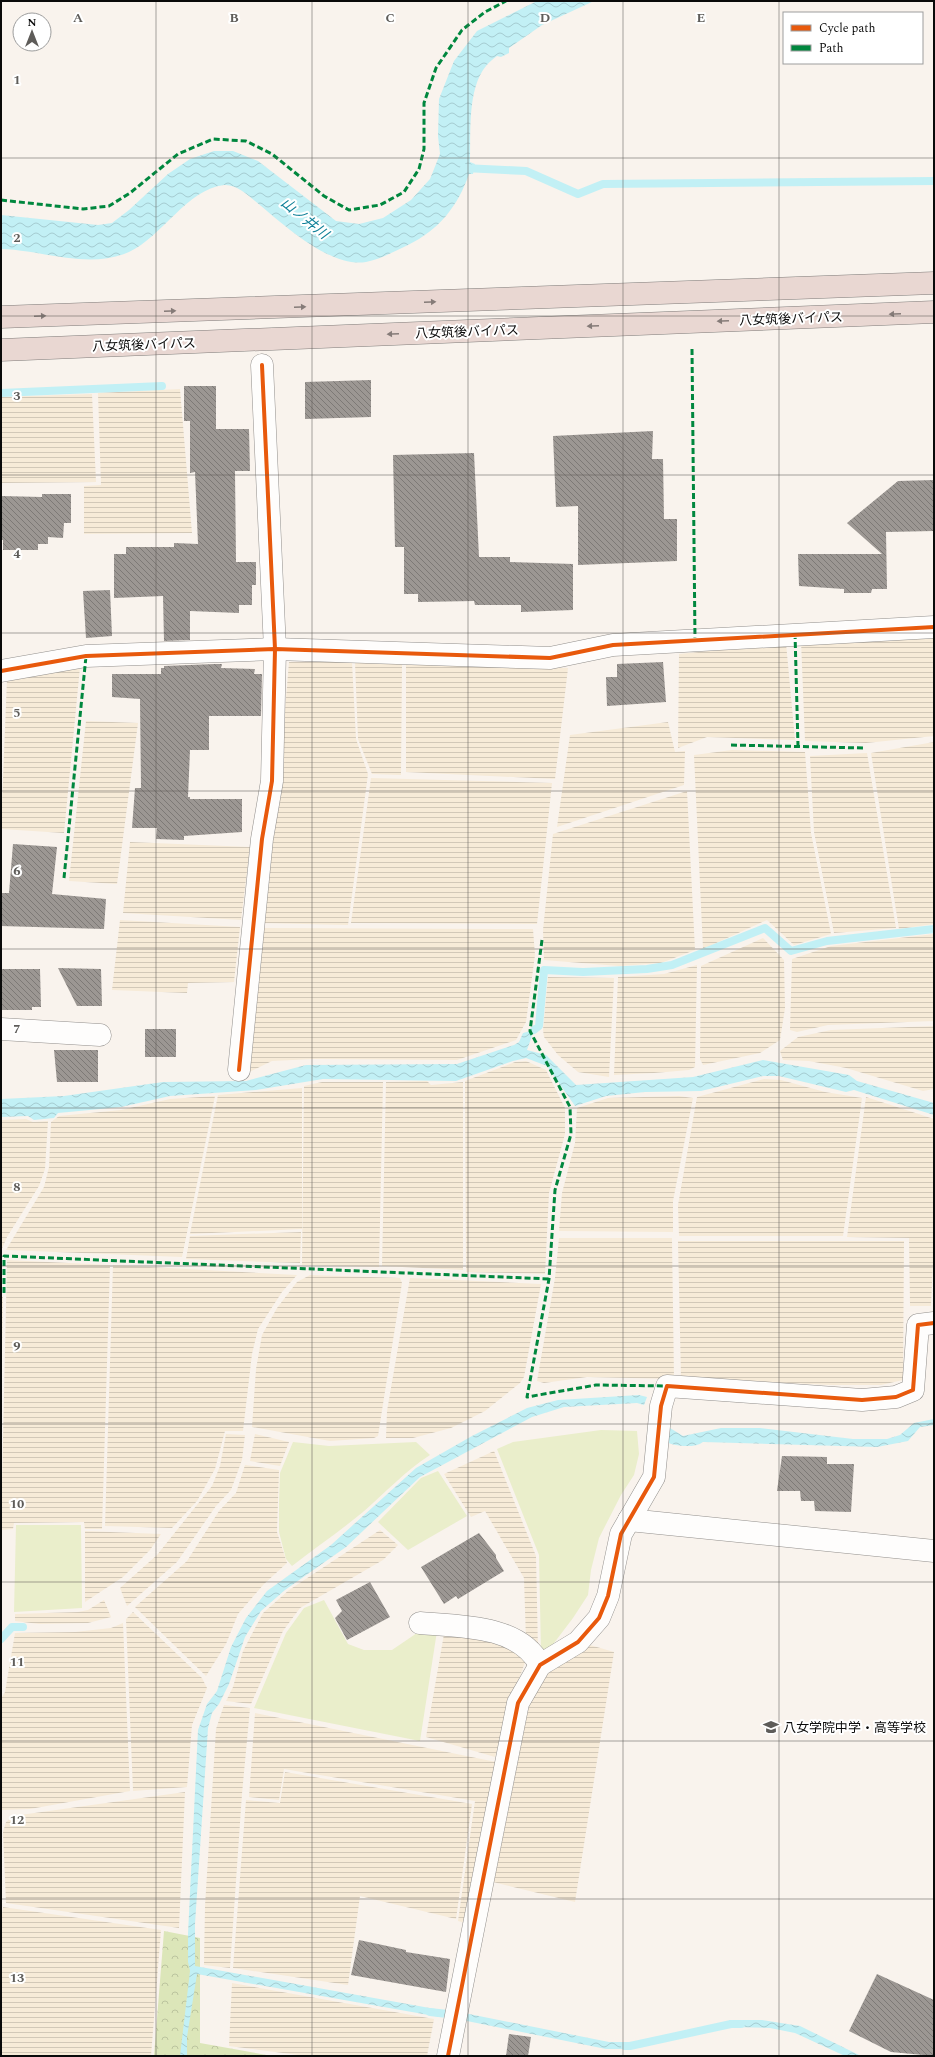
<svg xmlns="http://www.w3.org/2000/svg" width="935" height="2057" font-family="Spectral,'Noto Sans JP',serif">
<defs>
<pattern id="farmland-rules" width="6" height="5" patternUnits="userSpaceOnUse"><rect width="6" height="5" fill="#f7ebd8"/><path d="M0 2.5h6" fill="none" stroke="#d2c8b8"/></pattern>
<pattern id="forest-crowns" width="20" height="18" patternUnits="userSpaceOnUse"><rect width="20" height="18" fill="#dce6b9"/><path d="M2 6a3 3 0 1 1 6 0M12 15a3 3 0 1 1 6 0" fill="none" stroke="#bbc49e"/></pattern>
<pattern id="water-waves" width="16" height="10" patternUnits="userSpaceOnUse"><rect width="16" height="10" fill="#c2f0f5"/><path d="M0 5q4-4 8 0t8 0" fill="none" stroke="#a5ccd1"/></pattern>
<pattern id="building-back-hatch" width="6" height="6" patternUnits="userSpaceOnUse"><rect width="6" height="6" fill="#9c9793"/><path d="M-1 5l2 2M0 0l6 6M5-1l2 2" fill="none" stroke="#7d7976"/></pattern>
</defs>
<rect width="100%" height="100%" fill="#f9f3ed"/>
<!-- farmland -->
<g fill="url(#farmland-rules)">
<polygon points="180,389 192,533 84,534 84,486 101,485 98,393"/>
<polygon points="92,394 96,482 1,483 1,397"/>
<polygon points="934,635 934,736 866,743 805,741 801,640"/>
<polygon points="786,643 795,740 707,737 678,748 679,654"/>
<polygon points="289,662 352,662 356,739 368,774 348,925 259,923 267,840 275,831"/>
<polygon points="355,662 402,664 401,775 372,774 358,739"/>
<polygon points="406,664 568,668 555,779 406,772"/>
<polygon points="80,667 64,833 1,829 7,679"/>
<polygon points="86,721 138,723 117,884 69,881"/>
<polygon points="668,722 675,752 685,751 684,785 557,827 570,735"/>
<polygon points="934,742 934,924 899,929 871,753"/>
<polygon points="732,750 805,752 811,833 831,934 794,945 767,920 703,949 694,755"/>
<polygon points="867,753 896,928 834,933 814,832 810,756"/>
<polygon points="371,778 552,783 537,924 351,923"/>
<polygon points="687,791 695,950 661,963 619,966 544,960 543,930 553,834"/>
<polygon points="130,842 250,847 241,920 123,913"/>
<polygon points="120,920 240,927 234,982 188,983 187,993 112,990"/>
<polygon points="259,928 533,929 535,955 526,1022 516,1040 457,1060 314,1059 272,1061 245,1074"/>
<polygon points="934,934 934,1021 828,1025 797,1032 790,1030 792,959 831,946"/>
<polygon points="763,938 784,960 785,1008 780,1040 760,1053 703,1065 700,1059 701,966"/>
<polygon points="697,965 695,1067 689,1070 654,1073 614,1075 618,977 664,974"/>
<polygon points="548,977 614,978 609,1077 578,1072 558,1055 544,1037 543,1030"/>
<polygon points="934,1026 934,1089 923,1091 846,1068 809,1061 783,1060 780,1051 798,1037 831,1030"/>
<polygon points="526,1061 546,1070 565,1108 565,1134 549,1193 545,1274 466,1272 465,1081 515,1062"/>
<polygon points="764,1079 781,1080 825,1092 862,1098 843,1236 679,1236 678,1205 697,1097"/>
<polygon points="427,1081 431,1085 463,1082 463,1270 382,1266 386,1082"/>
<polygon points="322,1082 383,1082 379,1267 302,1265 304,1086"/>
<polygon points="302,1088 302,1229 190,1234 218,1095"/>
<polygon points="215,1096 182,1257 6,1250 44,1187 49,1167 51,1122 59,1116 121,1110 170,1099"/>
<polygon points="679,1096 693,1098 673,1201 673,1232 559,1231 562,1193 575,1143 577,1108 608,1098"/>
<polygon points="866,1097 934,1119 934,1243 931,1306 910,1306 909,1238 847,1237"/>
<polygon points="26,1119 33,1122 48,1121 45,1169 39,1186 7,1237 1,1251 1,1120"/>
<polygon points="301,1232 300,1263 186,1259 190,1236"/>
<polygon points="559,1238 672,1238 674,1379 587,1377 544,1383 537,1381 555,1278"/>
<polygon points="678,1241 904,1241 903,1380 881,1385 831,1385 681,1378"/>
<polygon points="7,1260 110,1265 102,1529 85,1529 84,1522 14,1523 13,1529 1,1530"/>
<polygon points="113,1265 297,1275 282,1292 258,1329 252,1354 243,1431 225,1431 215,1469 197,1501 172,1528 105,1526"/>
<polygon points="310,1275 400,1278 402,1283 378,1436 374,1438 330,1441 252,1427 256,1369 262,1335 277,1308 297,1282"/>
<polygon points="410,1278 541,1284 524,1377 520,1383 485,1411 451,1428 413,1438 386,1438 387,1411"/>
<polygon points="1,1297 3,1297 1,1403"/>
<polygon points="226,1434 245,1435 242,1460 231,1490 216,1506 177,1562 127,1606 120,1588 157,1555 212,1486 220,1466"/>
<polygon points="255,1434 289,1442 280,1466 250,1461"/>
<polygon points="494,1451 536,1556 538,1651 526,1641 524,1578 485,1511 471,1517 444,1474"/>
<polygon points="245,1465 279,1470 277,1532 287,1563 264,1584 238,1614 226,1644 206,1676 135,1607 187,1561 219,1511 236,1493"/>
<polygon points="380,1530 398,1545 383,1560 300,1608 283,1631 251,1704 226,1701 233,1687 243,1651 263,1613 289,1590"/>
<polygon points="85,1531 161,1534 150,1550 123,1577 85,1602"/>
<polygon points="104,1600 111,1617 88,1623 39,1624 15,1621 15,1614 78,1612 88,1610"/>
<polygon points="133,1612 202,1678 207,1688 192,1725 187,1787 133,1791 126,1619"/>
<polygon points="123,1623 130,1791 30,1809 1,1810 1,1699 5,1692 15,1633 75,1632 111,1628"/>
<polygon points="444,1634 496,1638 526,1660 511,1700 495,1757 426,1737"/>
<polygon points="590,1645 614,1652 575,1902 493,1882 519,1740 532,1696 550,1668"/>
<polygon points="224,1705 250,1708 242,1794 230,1968 204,1965 205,1906 216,1729"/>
<polygon points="255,1713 496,1762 469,1924 458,1921 475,1801 284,1769 279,1800 249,1797"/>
<polygon points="285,1772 472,1804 456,1919 360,1896 348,1985 233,1968 246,1800 280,1803"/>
<polygon points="185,1792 179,1928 6,1903 3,1832 6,1822 13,1816"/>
<polygon points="3,1907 161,1930 151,2056 1,2056 1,1922"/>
<polygon points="232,1983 434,2019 427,2056 306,2056 229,2046"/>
</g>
<!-- grass -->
<g fill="#eaeecb">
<polygon points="601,1430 637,1431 639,1454 634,1475 621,1495 599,1538 591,1570 588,1595 573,1618 551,1647 541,1652 539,1555 497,1449 513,1442"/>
<path d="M293,1442L329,1446L416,1442L430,1455C405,1471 385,1493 363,1512C340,1531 315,1548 292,1566L286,1559L279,1532V1502L280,1473Z"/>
<polygon points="438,1471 467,1516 408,1550 378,1522 421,1478"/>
<polygon points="16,1525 81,1525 82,1608 14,1612"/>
<polygon points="324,1600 348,1644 364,1650 392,1650 417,1633 437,1631 420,1741 254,1708 286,1633 304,1608"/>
</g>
<!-- forest -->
<polygon fill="url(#forest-crowns)" points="164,1931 200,1938 200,2043 272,2056 154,2056"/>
<!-- water -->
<g fill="url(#water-waves)">
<path d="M537,1H594L542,25L509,48V53L501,57L497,56C493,59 489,62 486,66C467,89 471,134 470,162L475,164L473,174H469C458,206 439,230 408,245C395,251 381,259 366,262C329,268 282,223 255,201C247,194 235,184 224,185C187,189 162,237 129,252C88,270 43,250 1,249V215L98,225L112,223L129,210L168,174L190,159L214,151H233L258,161L336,221L359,224L383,218L411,200L430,179L440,154L438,136L439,99L454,61L477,31Z"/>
<polygon points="534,1030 527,1050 546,1055 576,1085 693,1077 763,1060 849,1075 857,1081 934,1103 934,1115 854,1090 846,1092 779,1076 763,1076 701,1091 645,1092 606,1096 575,1106 547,1066 526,1058 513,1061 456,1081 323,1079 256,1090 170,1096 121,1107 58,1113 54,1118 34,1120 28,1116 1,1117 1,1099 64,1096 163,1082 246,1081 306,1065 457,1064 514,1045 519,1042 523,1033"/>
<polygon points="639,1395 647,1397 644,1405 637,1403 564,1407 532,1417 420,1477 346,1547 285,1590 261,1611 245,1637 229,1684 219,1704 212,1713 208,1728 195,1924 195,1966 441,2010 440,2017 197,1974 187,2037 187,2056 180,2056 190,1971 188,1962 188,1934 198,1730 207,1704 217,1691 231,1647 246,1618 267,1591 331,1545 416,1468 472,1436 527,1408 558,1400"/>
<path d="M668,1409L670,1428L683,1436L721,1428H760L853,1439H887L900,1435L914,1423L934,1419V1425L920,1427L908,1441L877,1447L703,1442C694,1449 673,1446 664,1441Z"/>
<polygon points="464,2013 609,2042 634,2042 635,2049 606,2049 462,2020"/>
<polygon points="729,2020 762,2020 800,2026 861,2056 845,2056 795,2033 770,2028 731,2027"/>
</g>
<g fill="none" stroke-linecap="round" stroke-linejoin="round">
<!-- stream -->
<g stroke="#c2f0f5" stroke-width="8">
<polyline points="464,168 526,171 578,194 603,184 934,181"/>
<polyline points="1,393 162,386"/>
<polyline points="534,1030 539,1026 544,970 583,972 647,969 672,965 765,928 791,951 827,941 934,929"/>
<polyline points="1,1639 12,1627 23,1627"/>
<polyline points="430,2012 456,2015"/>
<polyline points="625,2046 630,2046 731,2024 741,2024"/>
</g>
</g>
<!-- building -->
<g fill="url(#building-back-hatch)">
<polygon points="371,380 371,417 305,419 305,382"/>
<polygon points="184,386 216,386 216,429 249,429 250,471 235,471 236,562 256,562 256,585 252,585 252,605 239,605 239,613 190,611 190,640 164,641 163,596 114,598 114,554 126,554 126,547 174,547 174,543 198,544 195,472 190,473 190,421 184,421"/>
<polygon points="653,431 652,459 663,459 664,519 677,519 677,561 578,565 578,506 556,507 553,436"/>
<polygon points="474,453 479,557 510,557 510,562 573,564 573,610 521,612 521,605 475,605 474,601 418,602 418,594 404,594 404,547 395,547 393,455"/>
<polygon points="934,480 934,531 886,532 887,589 872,589 871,593 844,593 844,589 799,586 798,554 882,554 847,523 898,481"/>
<polygon points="42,494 71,494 71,523 64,523 63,538 48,537 48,544 38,544 38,550 3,550 3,540 1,540 1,496 42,497"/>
<polygon points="110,590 112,636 86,638 83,591"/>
<polygon points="663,662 666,702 607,706 606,677 617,677 617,664"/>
<polygon points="215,664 222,664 221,668 255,669 254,674 262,674 261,716 209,716 209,750 190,750 188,797 190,797 190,799 242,799 242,832 184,836 184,840 156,839 157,828 132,828 135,788 141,788 140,699 112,697 112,674 161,674 161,668 164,668 164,666"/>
<polygon points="13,844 57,847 52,894 106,899 104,929 1,926 1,893 9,893"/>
<polygon points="58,968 101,969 102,1006 77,1006"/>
<polygon points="1,969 40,969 41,1007 32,1007 32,1010 1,1010"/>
<rect x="145" y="1029" width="31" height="28"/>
<polygon points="54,1050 98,1050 98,1082 57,1082"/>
<polygon points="782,1456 827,1457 827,1464 854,1464 851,1512 815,1511 814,1501 801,1501 800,1491 777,1491"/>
<polygon points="479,1533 496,1555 496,1558 504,1571 458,1599 456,1596 444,1604 421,1567"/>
<polygon points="370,1582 390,1617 347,1640 335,1618 342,1611 336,1600"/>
<polygon points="359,1940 406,1950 406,1952 450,1959 446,1992 351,1975"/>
<polygon points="877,1974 934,2000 934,2056 891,2052 849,2031"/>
<polygon points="509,2034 531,2037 528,2056 506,2056"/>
</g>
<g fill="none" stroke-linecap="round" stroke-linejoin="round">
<defs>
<g id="street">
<polyline points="1,671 86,656 275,649 550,658 613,645 934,627"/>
<polyline points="1,1029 100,1035"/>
<polyline points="239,1070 262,839 272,781 275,649 262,365"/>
<polyline points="629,1520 934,1551"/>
<path d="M420,1623C459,1626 520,1625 540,1665"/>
<polyline points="448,2056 518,1703 540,1665 578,1642 599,1618 608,1596 621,1534 654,1477 661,1406 667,1386 862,1400 896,1397 913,1390 918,1325 934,1323"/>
</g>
<g id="highway">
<polyline points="1,317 934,283"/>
<polyline points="1,350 934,312"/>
</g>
</defs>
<!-- street casing -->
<use href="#street" stroke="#928f8c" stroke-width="23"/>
<!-- highway casing -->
<use href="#highway" stroke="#7f7c7a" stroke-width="23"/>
<!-- street -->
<use href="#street" stroke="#fefdfc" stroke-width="22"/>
<!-- highway -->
<use href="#highway" stroke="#e9d7d2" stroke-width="22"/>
<!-- quiet -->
<g stroke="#00873e" stroke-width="3" stroke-dasharray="6 3" stroke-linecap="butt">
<polyline points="1,200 83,209 109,206 130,193 178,154 213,139 246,141 272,154 324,196 349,210 380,205 404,192 419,169 424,149 424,103 436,68 462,30 485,12 506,1"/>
<polyline points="692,349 695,640"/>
<polyline points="795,633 798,746"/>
<polyline points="731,745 864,748"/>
<polyline points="64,878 86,656"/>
<polyline points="542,940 530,1031 570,1107 571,1134 555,1190 549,1279 527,1397 596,1385 667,1386"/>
<polyline points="4,1293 4,1256 549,1279"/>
</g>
<defs>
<g id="cycleway">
<polyline points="1,671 86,656 275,649 550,658 613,645 934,627"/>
<polyline points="239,1070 262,839 272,781 275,649 262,365"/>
<polyline points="448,2056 518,1703 540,1665 578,1642 599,1618 608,1596 621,1534 654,1477 661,1406 667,1386 862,1400 896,1397 913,1390 918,1325 934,1323"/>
</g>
</defs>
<!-- cycleway casing -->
<use href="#cycleway" stroke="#fff" stroke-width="6"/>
<!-- cycleway -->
<use href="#cycleway" stroke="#e8590c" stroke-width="4"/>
</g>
<!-- one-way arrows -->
<defs><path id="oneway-solid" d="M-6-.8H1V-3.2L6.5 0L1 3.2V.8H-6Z"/></defs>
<g fill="#857b78">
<use href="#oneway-solid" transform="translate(430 302) rotate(-2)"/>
<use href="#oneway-solid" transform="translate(300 307) rotate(-2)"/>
<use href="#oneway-solid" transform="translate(170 311) rotate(-2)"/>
<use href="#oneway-solid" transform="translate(895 314) rotate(178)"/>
<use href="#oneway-solid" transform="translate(40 316) rotate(-2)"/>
<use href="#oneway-solid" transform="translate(723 321) rotate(178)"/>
<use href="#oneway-solid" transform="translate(593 326) rotate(178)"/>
<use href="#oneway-solid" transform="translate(393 334) rotate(178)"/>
</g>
<!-- grid -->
<path fill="none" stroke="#5e5c59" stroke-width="1" stroke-opacity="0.55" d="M156,1V2056M312,1V2056M468,1V2056M623,1V2056M779,1V2056M1,158H934M1,316H934M1,475H934M1,633H934M1,791H934M1,949H934M1,1108H934M1,1266H934M1,1424H934M1,1582H934M1,1741H934M1,1899H934"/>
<!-- icons -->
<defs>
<symbol id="school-bare" viewBox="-9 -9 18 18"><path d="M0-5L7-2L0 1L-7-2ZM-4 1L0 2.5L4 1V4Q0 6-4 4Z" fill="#5e5c59" stroke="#fff" stroke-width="2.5" paint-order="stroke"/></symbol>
</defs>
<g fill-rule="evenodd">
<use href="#school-bare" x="760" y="1716" width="22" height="22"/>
</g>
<g text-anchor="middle" stroke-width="4" stroke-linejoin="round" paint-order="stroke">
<!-- street labels -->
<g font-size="13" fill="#0a0a0a" stroke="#fff">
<text transform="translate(791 318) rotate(-2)" y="5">八女筑後バイパス</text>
<text transform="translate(467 331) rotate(-2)" y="5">八女筑後バイパス</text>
<text transform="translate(144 344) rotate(-2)" y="5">八女筑後バイパス</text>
</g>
<!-- poi labels -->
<g font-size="13" fill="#0a0a0a" stroke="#fff" text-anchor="start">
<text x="783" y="1732">八女学院中学・高等学校</text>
</g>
<!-- water labels -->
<g font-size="14" font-style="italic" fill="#108098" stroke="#fff">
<text transform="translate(305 218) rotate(39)" y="5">山ノ井川</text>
</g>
</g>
<g font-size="13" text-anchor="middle" font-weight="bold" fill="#5e5c59" stroke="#fff" stroke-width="4" stroke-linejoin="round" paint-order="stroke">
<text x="78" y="22">A</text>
<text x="234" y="22">B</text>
<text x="390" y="22">C</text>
<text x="545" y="22">D</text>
<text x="701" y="22">E</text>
<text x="17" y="84">1</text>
<text x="17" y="242">2</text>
<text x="17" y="400">3</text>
<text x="17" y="558">4</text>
<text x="17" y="717">5</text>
<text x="17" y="875">6</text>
<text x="17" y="1033">7</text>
<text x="17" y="1191">8</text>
<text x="17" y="1350">9</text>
<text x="17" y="1508">10</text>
<text x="17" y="1666">11</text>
<text x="17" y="1824">12</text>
<text x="17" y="1982">13</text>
</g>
<!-- border -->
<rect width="935" height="2057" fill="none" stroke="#0a0a0a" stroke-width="4"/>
<!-- legend -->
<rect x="783" y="12" width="140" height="52" fill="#ffffff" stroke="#9d9d9d"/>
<rect x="791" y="25" width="20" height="6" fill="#e8590c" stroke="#9d9d9d"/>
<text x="819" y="32" font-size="12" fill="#0a0a0a">Cycle path</text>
<rect x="791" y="45" width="20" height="6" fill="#00873e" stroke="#9d9d9d"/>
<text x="819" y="52" font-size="12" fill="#0a0a0a">Path</text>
<!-- north arrow -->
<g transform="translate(32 32)"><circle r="19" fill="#ffffff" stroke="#9d9d9d"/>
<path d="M0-3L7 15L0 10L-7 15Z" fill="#5e5c59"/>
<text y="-6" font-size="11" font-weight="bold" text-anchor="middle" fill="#0a0a0a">N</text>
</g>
</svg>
